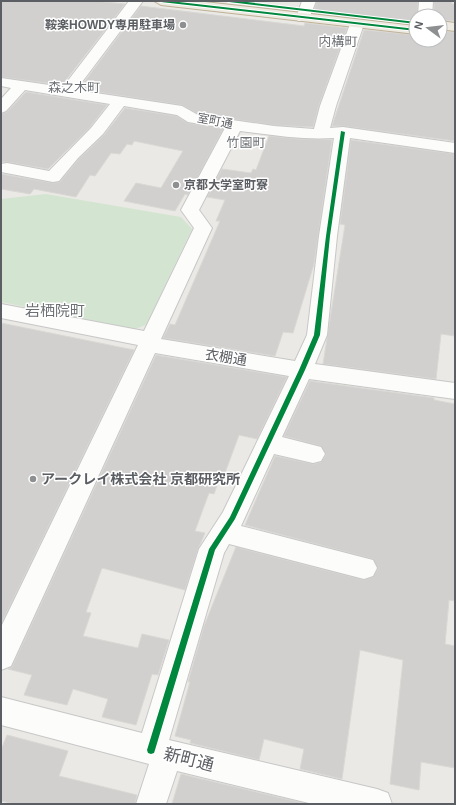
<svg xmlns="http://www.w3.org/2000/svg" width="456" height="805" font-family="Arial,'Noto Sans JP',sans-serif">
<rect width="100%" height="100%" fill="#eae9e5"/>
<!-- green -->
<polygon fill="#d3e5d1" points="46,194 181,217 192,229 146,325 135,329 1,302 1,199"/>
<!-- building -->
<g fill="#d1d0ce" stroke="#d9d8d4">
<polygon points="1,1 94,1 125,4 62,85 1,77"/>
<polygon points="317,1 418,1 416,24 313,13"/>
<polygon points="434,1 452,1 452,4 455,4 455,21 440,20 440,16 434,16"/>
<polygon points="141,6 304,26 305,23 347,28 319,105 313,127 274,125 198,114 182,105 79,89"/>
<polygon points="364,30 416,35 416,40 440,40 440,31 455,32 455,141 343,126 332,126"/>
<polygon points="26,92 107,105 90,127 48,169 7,162 1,162 1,114 7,112"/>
<polygon points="125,108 176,116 188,123 223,129 188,195 185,194 175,211 124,201 136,183 161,188 183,151 134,141 132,145 127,144 120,154 111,153 95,176 90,175 76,197 34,189 30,194 1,189 1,174 53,183 60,182 79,159 104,135"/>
<polygon points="269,136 299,139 332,140 314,264 293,333 283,332 275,356 163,338 170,324 175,325 220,221 216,221 225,200 207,197 222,169 251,173 253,169 256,170"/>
<polygon points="351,140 455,154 455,336 441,334 436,379 323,364 345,225 340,224"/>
<polygon points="1,323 134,350 1,624"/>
<polygon points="156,355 287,377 257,439 239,435 222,481 219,480 214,494 209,493 195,531 205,533 198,549 185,590 102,568 86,612 91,613 83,636 138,648 142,634 169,640 158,675 152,674 136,725 102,717 108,699 73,689 67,705 24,695 32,675 8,669 12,667"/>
<polygon points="310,381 434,398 434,400 455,404 455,601 449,600 445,644 455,646 455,768 421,762 419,790 390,784 403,660 360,650 342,779 300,769 304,749 264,739 259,760 190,743 191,740 175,736 190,682 188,682 204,626 236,547 364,580 373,577 378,569 373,559 245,525 275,456 313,464 321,462 326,455 321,446 284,436"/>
<polygon points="7,735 68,751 59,776 137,795 135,804 15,804 1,801 1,750"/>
<polygon points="181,774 307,804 172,804"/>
</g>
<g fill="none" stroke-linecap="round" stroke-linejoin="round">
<defs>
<g id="minor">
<path d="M129,1H143L76,90L182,106L198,115L274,126L314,129L320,106L350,24L352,21H362L364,24L336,106L330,128L343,127L455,143V153L350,138L337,236L327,335L315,364L455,383V399L309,379L282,437L321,447L325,454L321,461L313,463L274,454L241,526L373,560L377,568L373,576L364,579L229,544L224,553L169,740L377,789L388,793L392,804H313L177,771L166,804H136L149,764L1,725V697L142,733L199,549L223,512L289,376L155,353L11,666L1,670V627L138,345L1,318V304L144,331L194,228L181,210L225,128L188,122L177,115L124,106L103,134L78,158L59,181L53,182L1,172V164L7,163L49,171L91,128L110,104L25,90L6,111L1,113V99L11,88L1,86V78L63,87ZM240,131C271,135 303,140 334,138L319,236L307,335L295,361L161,339L212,228L199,210Z"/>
<polygon points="302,1 316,1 308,21 298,21 296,18"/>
<polygon points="419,1 433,1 432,16 418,16"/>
</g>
<g id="highway">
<polygon points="154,1 196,1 416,26 416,34 161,5"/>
<polygon points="440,21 455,23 455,31 440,29"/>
</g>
</defs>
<!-- minor casing -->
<use href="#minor" stroke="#c7c7c7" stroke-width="2"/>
<!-- highway casing -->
<use href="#highway" stroke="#beb196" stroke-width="2"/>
<!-- minor -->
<use href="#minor" fill="#fcfcfb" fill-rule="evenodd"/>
<!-- highway -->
<use href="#highway" fill="#edeae1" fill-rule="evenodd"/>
<defs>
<g id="cycleway">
<polygon points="159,1 170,1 416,29 416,31 161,2"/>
<polygon points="227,1 238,1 416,22 416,24 229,2"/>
<polygon points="341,131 345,132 330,236 320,335 305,370 235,519 215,550 155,750 154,753 151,754 148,753 147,750 209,549 230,517 299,370 314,335 326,236"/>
</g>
</defs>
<!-- cycleway casing -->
<use href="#cycleway" stroke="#fff" stroke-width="2"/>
<!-- cycleway -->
<use href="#cycleway" fill="#00873e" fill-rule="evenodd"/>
</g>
<!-- markers -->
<g fill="#8d8f90" stroke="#fff" stroke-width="1.5">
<circle cx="183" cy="25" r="4"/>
<circle cx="176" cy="185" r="4"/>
<circle cx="33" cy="479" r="4"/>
</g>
<g text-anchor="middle" stroke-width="3" stroke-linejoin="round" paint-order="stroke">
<!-- far-poi labels -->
<g font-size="12" font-weight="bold" fill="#5b5e62" stroke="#fff" text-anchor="end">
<text x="175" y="29">鞍楽HOWDY専用駐車場</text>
<text x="184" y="189" text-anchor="start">京都大学室町寮</text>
</g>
<!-- far-street labels -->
<g font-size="12" fill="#5b5e62" stroke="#fff">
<text transform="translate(215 121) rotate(11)" y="4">室町通</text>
</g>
<!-- far-neighbourhood labels -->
<g font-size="13" fill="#6c7074" stroke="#fff">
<text x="338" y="46">内構町</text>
<text x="74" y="92">森之木町</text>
<text x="246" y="147">竹園町</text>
</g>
<!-- street labels -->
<g font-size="14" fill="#5b5e62" stroke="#fff">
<text transform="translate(226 357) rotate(9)" y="5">衣棚通</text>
</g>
<!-- poi labels -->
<g font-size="14" font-weight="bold" fill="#5b5e62" stroke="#fff" text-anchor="start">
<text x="41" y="484">アークレイ株式会社 京都研究所</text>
</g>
<!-- neighbourhood labels -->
<g font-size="15" fill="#6c7074" stroke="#fff">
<text x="55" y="316">岩栖院町</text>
</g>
<!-- near-street labels -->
<g font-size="17" fill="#5b5e62" stroke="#fff">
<text transform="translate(189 759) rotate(14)" y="6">新町通</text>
</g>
</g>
<!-- border -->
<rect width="456" height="805" fill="none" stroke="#5b5e62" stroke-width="4"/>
<!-- north arrow -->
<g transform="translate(428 28) rotate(285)"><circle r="19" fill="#ffffff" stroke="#bdbfc0"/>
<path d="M0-3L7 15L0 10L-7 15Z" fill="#8d8f90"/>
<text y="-6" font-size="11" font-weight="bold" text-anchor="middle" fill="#5b5e62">N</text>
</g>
</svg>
